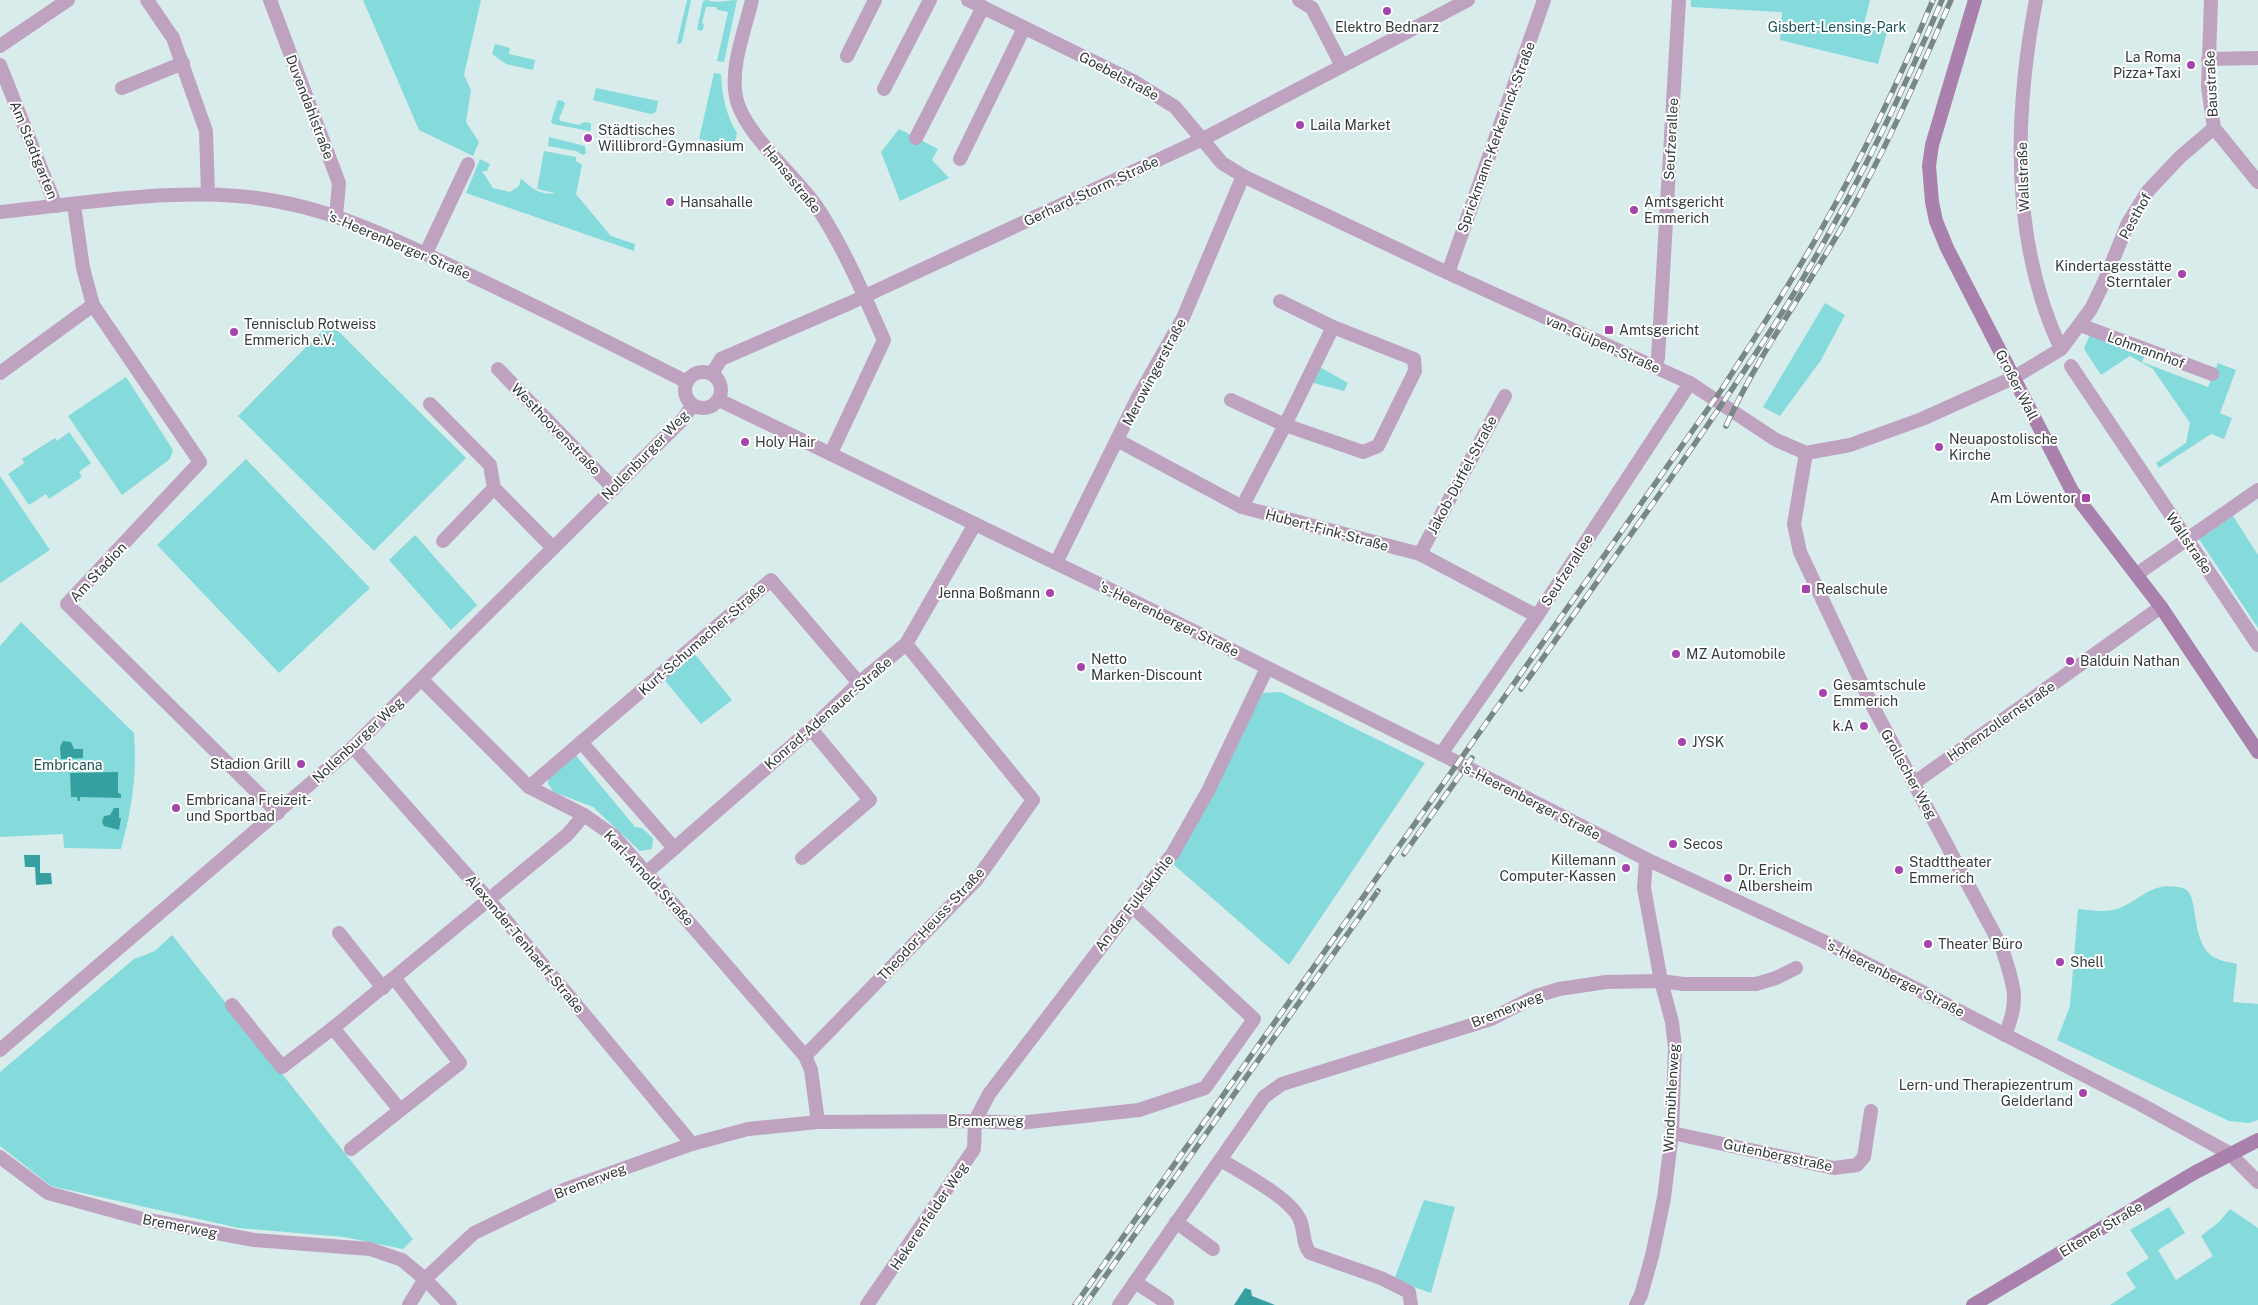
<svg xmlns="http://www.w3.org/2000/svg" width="2258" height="1305" font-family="'Public Sans',sans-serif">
<rect width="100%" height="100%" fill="#d9ecec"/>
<!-- green -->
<g fill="#85dadb">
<polygon points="363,0 481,0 464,75 471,90 466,122 479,142 473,156 419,130"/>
<polygon points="687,0 691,0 682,42 679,44 677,43"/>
<path d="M707,0C717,4 726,0 737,0L724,62L717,61L728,12L718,10L716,7H706L702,23L704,24L703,30L700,31L697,29L703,1Z"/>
<polygon points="1691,0 1870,0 1864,24 1887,32 1878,64 1780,40 1782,12 1691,7"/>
<polygon points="495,44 510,48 509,54 535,60 533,70 506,64 492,54"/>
<path d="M714,73L721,74C722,96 726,115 737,133L734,147L699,139Z"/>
<polygon points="596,88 658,101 656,112 651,114 593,100"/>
<polygon points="558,100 563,101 565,104 559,119 561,121 579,125 584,122 591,123 591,130 589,131 553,124 551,121"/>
<polygon points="899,129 938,149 932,160 949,178 900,201 881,152"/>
<polygon points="549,137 585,146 586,153 583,155 576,151 548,146"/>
<path d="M544,151L576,157V161L582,165L576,194L611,236L635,244L634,251L466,193L480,159L490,164L487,171H482L493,188L510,192L519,186L521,178C529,187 541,196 555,193L537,189Z"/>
<polygon points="1825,303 1845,315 1821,360 1780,416 1763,407"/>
<polygon points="330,323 466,458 374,551 238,416"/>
<polygon points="2090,334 2145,355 2142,362 2208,387 2218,363 2236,370 2220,413 2232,418 2224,439 2211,434 2159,468 2156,463 2186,443 2190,423 2153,369 2130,356 2101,375 2084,349"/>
<polygon points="1318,366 1348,383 1344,391 1310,382"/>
<polygon points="126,377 173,450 170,459 122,495 68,416"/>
<polygon points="69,432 91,463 79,472 82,477 49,499 46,494 29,505 8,474 24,463 22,459 55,438 57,441"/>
<polygon points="246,459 370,588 279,673 157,545"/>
<polygon points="0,476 50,550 0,583"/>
<polygon points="2233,516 2258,555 2258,628 2199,539"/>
<polygon points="415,535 477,605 451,630 389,560"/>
<path d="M21,622L134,733C137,775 132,809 121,849L64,848L63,834L0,837V646Z"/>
<polygon points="693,652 732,700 701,724 662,677"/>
<polygon points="1281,692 1425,763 1289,965 1173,864 1263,693"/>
<polygon points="574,753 635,827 642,828 653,838 652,849 640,851 593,807 554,792 548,784 549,776"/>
<path d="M2166,886C2171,887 2180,886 2185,889C2200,896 2189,948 2218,959C2223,962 2230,962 2237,964L2233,1002L2258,1004V1120L2249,1123L2229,1121L2057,1040L2070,1006L2078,909C2093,910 2110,914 2124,906C2141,898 2146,889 2166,886Z"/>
<polygon points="172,935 413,1239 403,1249 344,1237 239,1228 51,1186 0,1146 0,1072 134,959 155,951"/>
<polygon points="1424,1200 1455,1207 1431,1293 1394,1280"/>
<polygon points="2169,1207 2185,1233 2158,1250 2176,1280 2213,1256 2201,1236 2219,1222 2230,1209 2258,1228 2258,1305 2110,1305 2136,1288 2126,1273 2149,1258 2130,1230"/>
</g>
<!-- water -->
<g fill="#36a0a1">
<polygon points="63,741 71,742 74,749 83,749 83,758 61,759 60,747"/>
<polygon points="118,772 118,793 121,794 121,798 80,797 80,801 78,801 77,797 71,797 70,773"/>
<polygon points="114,808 119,808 119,818 121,818 119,830 104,826 102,822 104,816 110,815"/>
<polygon points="24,855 40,855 40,873 51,873 52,884 36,885 35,867 25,867"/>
<polygon points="1245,1288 1251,1290 1252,1296 1275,1305 1234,1305"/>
</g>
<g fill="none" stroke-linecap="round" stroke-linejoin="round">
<!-- minor -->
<g stroke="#bfa2c0" stroke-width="14">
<polyline points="147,0 173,38 206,131 208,194"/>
<polyline points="270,0 339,183 336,216"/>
<path d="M752,0C745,30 730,66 736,97C743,133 796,176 817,207C844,248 864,295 884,340L831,453"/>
<polyline points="968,0 1133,81 1175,107 1222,163 1243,176 1448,273 1690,383 1776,440 1806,453 1850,445 1922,419 2013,378 2061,349 2091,309 2104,282 2128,223 2148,191 2180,157 2214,128"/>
<polyline points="1299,0 1312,8 1342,66"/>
<path d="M2036,0C2014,115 2010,241 2061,349"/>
<polyline points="2211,0 2208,87 2214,128 2258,182"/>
<polyline points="0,46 68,0"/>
<polyline points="847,56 875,0"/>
<polyline points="2208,59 2258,58"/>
<polyline points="0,65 56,206"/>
<polyline points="122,88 183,63"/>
<polyline points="884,89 930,0"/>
<polyline points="916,138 983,7"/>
<polyline points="960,159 1024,28"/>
<polyline points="74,205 83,268 93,305 200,462 67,604 278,813"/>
<polyline points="426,253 468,164"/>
<polyline points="1448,273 1544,0"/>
<polyline points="1280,301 1333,327"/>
<polyline points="2080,325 2212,374"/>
<polyline points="2071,366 2258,645"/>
<polyline points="1655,367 1658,358 1679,0"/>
<polyline points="498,369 614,489"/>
<polyline points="0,373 93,305"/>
<polyline points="712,374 721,359 850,303 1203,139 1468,0"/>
<polyline points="1231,400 1285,425 1363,452 1378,446 1415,371 1414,359 1333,327 1285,425 1242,507"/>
<polyline points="430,404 490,465 494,488 553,548"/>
<polyline points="1117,440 1242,507 1420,554 1537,616"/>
<path d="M1806,453L1794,524L1800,552L1872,705L2002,948C2013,985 2021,997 2005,1035"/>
<polyline points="443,541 494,488"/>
<polyline points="1420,554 1505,396"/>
<polyline points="1056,563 1137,399 1183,318 1243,176"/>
<polyline points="2137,574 2258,490"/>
<polyline points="422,680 529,787 584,815 614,836 805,1056 811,1070 818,1122"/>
<polyline points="581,742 674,848"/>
<polyline points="353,747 489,900 692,1144"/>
<polyline points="1441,754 1537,616 1690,383"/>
<polyline points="1914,783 2161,607"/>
<polyline points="529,787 771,580 859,683"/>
<polyline points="802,858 870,800 811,729"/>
<polyline points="646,873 811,729 859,683 906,644 975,524"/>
<polyline points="339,933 383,988"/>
<polyline points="232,1005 282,1067 333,1028"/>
<polyline points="0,1050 353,747 683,419 692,406"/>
<polyline points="805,1056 977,879 1033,800 906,644"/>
<polyline points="400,1110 333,1028 567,835 584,815"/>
<polyline points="1672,1133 1834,1168 1857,1165 1864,1157 1871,1111"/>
<polyline points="351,1149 460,1063 395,979"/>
<polyline points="2229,1153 2258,1182"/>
<polyline points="0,1157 48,1193 143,1219 254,1240 370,1249 402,1260 425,1279 450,1305"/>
<path d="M1221,1160C1242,1173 1291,1198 1300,1220C1305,1232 1302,1243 1310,1253L1381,1278L1409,1292L1411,1305"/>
<polyline points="1176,1222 1213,1249"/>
<polyline points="1135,1282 1167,1303"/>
<polyline points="409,1305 425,1279 474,1233 566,1189 692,1144 748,1129 818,1122 975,1121 1019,1123 1139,1110 1205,1088 1254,1019 1133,907"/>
<polyline points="867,1305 974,1149 975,1121 989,1094 1173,853 1208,791 1267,668"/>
<polyline points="1119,1305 1264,1097 1282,1084 1491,1019 1536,996 1559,989 1606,982 1661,981 1683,984 1756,984 1776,978 1796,968"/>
<polyline points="1636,1305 1641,1295 1652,1256 1664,1198 1672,1133 1675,1047 1672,1022 1661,981 1644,888 1646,859"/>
</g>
<!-- tertiary -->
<g stroke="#bfa2c0" stroke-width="14">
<path d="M0,212C78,204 158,190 237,196C323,202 397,240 474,277C546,311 616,346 687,382"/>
<circle cx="703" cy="390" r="18"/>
<polyline points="719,400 1097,583 1441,754 1646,859 1821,940 2140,1104 2229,1153"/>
</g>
<!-- secondary -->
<g stroke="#aa80ac" stroke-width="14">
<polyline points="1975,0 1932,145 1929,166 1932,202 1936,221 1947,248 2072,491 2161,607 2258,752"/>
<polyline points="1973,1305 2194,1173 2258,1140"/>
</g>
<defs>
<g id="rail">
<path d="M1726,426C1757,357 1801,297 1839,232C1882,158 1917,79 1951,0"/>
<path d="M1521,689C1610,562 1703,438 1785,308C1846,210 1897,106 1942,0"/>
<polyline points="1404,854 1472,758"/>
<path d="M1075,1305L1722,389C1757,334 1794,279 1826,221C1866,150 1901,76 1933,0"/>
<polyline points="1085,1305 1378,891"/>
</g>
</defs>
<!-- rail casing -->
<use href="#rail" stroke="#7a8787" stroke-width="5.5"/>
<!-- rail -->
<use href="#rail" stroke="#fff" stroke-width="4" stroke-dasharray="11" stroke-linecap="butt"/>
</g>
<!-- markers -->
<g fill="#a544ac" stroke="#fff" stroke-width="2">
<circle cx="1387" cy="11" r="5"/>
<circle cx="2191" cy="65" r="5"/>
<circle cx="1300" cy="125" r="5"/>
<circle cx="588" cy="138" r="5"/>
<circle cx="670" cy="202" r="5"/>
<circle cx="1634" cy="210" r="5"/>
<circle cx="2182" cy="274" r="5"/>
<rect x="1604" y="325" width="10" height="10" rx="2.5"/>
<circle cx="234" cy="332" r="5"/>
<circle cx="745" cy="442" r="5"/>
<circle cx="1939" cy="447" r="5"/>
<rect x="2081" y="493" width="10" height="10" rx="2.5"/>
<rect x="1801" y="584" width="10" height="10" rx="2.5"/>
<circle cx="1050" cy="593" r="5"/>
<circle cx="1676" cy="654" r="5"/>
<circle cx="2070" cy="661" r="5"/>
<circle cx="1081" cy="667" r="5"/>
<circle cx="1823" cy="693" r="5"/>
<circle cx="1864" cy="726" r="5"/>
<circle cx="1682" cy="742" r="5"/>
<circle cx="301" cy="764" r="5"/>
<circle cx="176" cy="808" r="5"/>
<circle cx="1673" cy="844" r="5"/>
<circle cx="1626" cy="868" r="5"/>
<circle cx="1899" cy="870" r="5"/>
<circle cx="1728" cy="878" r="5"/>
<circle cx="1928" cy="944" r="5"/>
<circle cx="2060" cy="962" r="5"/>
<circle cx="2083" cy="1093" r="5"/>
</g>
<g text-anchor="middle" stroke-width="4" stroke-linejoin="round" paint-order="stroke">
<!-- poi labels -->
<g font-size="14" fill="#333b3a" stroke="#fff" text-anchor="start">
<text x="1387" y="32" text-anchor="middle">Elektro Bednarz</text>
<text x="2181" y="62" text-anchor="end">La Roma<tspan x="2181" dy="16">Pizza+Taxi</tspan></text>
<text x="1310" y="130">Laila Market</text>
<text x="598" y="135">Städtisches<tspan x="598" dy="16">Willibrord-Gymnasium</tspan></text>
<text x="680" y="207">Hansahalle</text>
<text x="1644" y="207">Amtsgericht<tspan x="1644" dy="16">Emmerich</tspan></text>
<text x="2172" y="271" text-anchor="end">Kindertagesstätte<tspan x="2172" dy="16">Sterntaler</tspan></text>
<text x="244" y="329">Tennisclub Rotweiss<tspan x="244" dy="16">Emmerich e.V.</tspan></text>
<text x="1619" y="335">Amtsgericht</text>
<text x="1949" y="444">Neuapostolische<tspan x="1949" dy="16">Kirche</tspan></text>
<text x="755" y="447">Holy Hair</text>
<text x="2076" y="503" text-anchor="end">Am Löwentor</text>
<text x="1816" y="594">Realschule</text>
<text x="1040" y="598" text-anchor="end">Jenna Boßmann</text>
<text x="1686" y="659">MZ Automobile</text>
<text x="1091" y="664">Netto<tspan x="1091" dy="16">Marken-Discount</tspan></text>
<text x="2080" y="666">Balduin Nathan</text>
<text x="1833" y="690">Gesamtschule<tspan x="1833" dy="16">Emmerich</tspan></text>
<text x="1854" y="731" text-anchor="end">k.A</text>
<text x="1692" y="747">JYSK</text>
<text x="291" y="769" text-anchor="end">Stadion Grill</text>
<text x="186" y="805">Embricana Freizeit-<tspan x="186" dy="16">und Sportbad</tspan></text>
<text x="1683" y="849">Secos</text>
<text x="1616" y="865" text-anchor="end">Killemann<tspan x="1616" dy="16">Computer-Kassen</tspan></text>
<text x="1909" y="867">Stadttheater<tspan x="1909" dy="16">Emmerich</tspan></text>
<text x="1738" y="875">Dr. Erich<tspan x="1738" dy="16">Albersheim</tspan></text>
<text x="1938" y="949">Theater Büro</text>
<text x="2070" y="967">Shell</text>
<text x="2073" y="1090" text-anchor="end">Lern- und Therapiezentrum<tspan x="2073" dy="16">Gelderland</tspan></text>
</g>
<!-- park labels -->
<g font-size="14" fill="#195454" stroke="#fff">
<text x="1837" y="32">Gisbert-Lensing-Park</text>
<text x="68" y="770">Embricana</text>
</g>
<!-- street labels -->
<g font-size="14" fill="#333b3a" stroke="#fff">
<text transform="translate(1119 76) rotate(28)" y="5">Goebelstraße</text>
<text transform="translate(2211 84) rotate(-93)" y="5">Baustraße</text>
<text transform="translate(310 107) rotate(69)" y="5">Duvendahlstraße</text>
<text transform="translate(1496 137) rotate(-70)" y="5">Sprickmann-Kerkerinck-Straße</text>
<text transform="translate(1671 139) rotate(-87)" y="5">Seufzerallee</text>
<text transform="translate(34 150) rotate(68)" y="5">Am Stadtgarten</text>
<text transform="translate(2023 177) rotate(-92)" y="5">Wallstraße</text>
<text transform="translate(792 179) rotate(51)" y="5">Hansastraße</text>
<text transform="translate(1091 191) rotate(-25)" y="5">Gerhard-Storm-Straße</text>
<text transform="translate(2135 216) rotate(-61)" y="5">Pesthof</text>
<text transform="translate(399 245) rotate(23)" y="5">'s-Heerenberger Straße</text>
<text transform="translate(1603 344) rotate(24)" y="5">van-Gülpen-Straße</text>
<text transform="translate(2146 350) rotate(20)" y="5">Lohmannhof</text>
<text transform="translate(1154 372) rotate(-62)" y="5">Merowingerstraße</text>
<text transform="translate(2017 385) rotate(63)" y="5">Großer Wall</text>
<text transform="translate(556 429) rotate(46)" y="5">Westhoovenstraße</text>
<text transform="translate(645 455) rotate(-46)" y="5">Nollenburger Weg</text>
<text transform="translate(1462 475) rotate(-62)" y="5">Jakob-Düffel-Straße</text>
<text transform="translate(1327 530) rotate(15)" y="5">Hubert-Fink-Straße</text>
<text transform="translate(2189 543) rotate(56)" y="5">Wallstraße</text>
<text transform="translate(1567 570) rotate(-57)" y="5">Seufzerallee</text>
<text transform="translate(98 572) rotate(-47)" y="5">Am Stadion</text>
<text transform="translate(1169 619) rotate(26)" y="5">'s-Heerenberger Straße</text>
<text transform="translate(702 639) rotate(-41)" y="5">Kurt-Schumacher-Straße</text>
<text transform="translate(828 713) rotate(-41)" y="5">Konrad-Adenauer-Straße</text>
<text transform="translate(2001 721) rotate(-35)" y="5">Hohenzollernstraße</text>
<text transform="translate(358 740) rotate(-43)" y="5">Nollenburger Weg</text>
<text transform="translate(1909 774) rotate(61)" y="5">Grollscher Weg</text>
<text transform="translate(1531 801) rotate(27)" y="5">'s-Heerenberger Straße</text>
<text transform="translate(649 878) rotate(47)" y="5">Karl-Arnold-Straße</text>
<text transform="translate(1134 903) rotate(-52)" y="5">An der Fulkskuhle</text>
<text transform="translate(931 924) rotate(-47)" y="5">Theodor-Heuss-Straße</text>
<text transform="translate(525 944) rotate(50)" y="5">Alexander-Tenhaeff-Straße</text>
<text transform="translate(1895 978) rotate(27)" y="5">'s-Heerenberger Straße</text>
<text transform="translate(1507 1009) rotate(-22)" y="5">Bremerweg</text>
<text transform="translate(1671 1098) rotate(-87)" y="5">Windmühlenweg</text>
<text x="986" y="1126">Bremerweg</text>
<text transform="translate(1778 1155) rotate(12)" y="5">Gutenbergstraße</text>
<text transform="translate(590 1181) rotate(-21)" y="5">Bremerweg</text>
<text transform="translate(929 1216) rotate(-56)" y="5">Hekerenfelder Weg</text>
<text transform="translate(180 1226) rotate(11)" y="5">Bremerweg</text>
<text transform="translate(2101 1229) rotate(-31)" y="5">Eltener Straße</text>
</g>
</g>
</svg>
